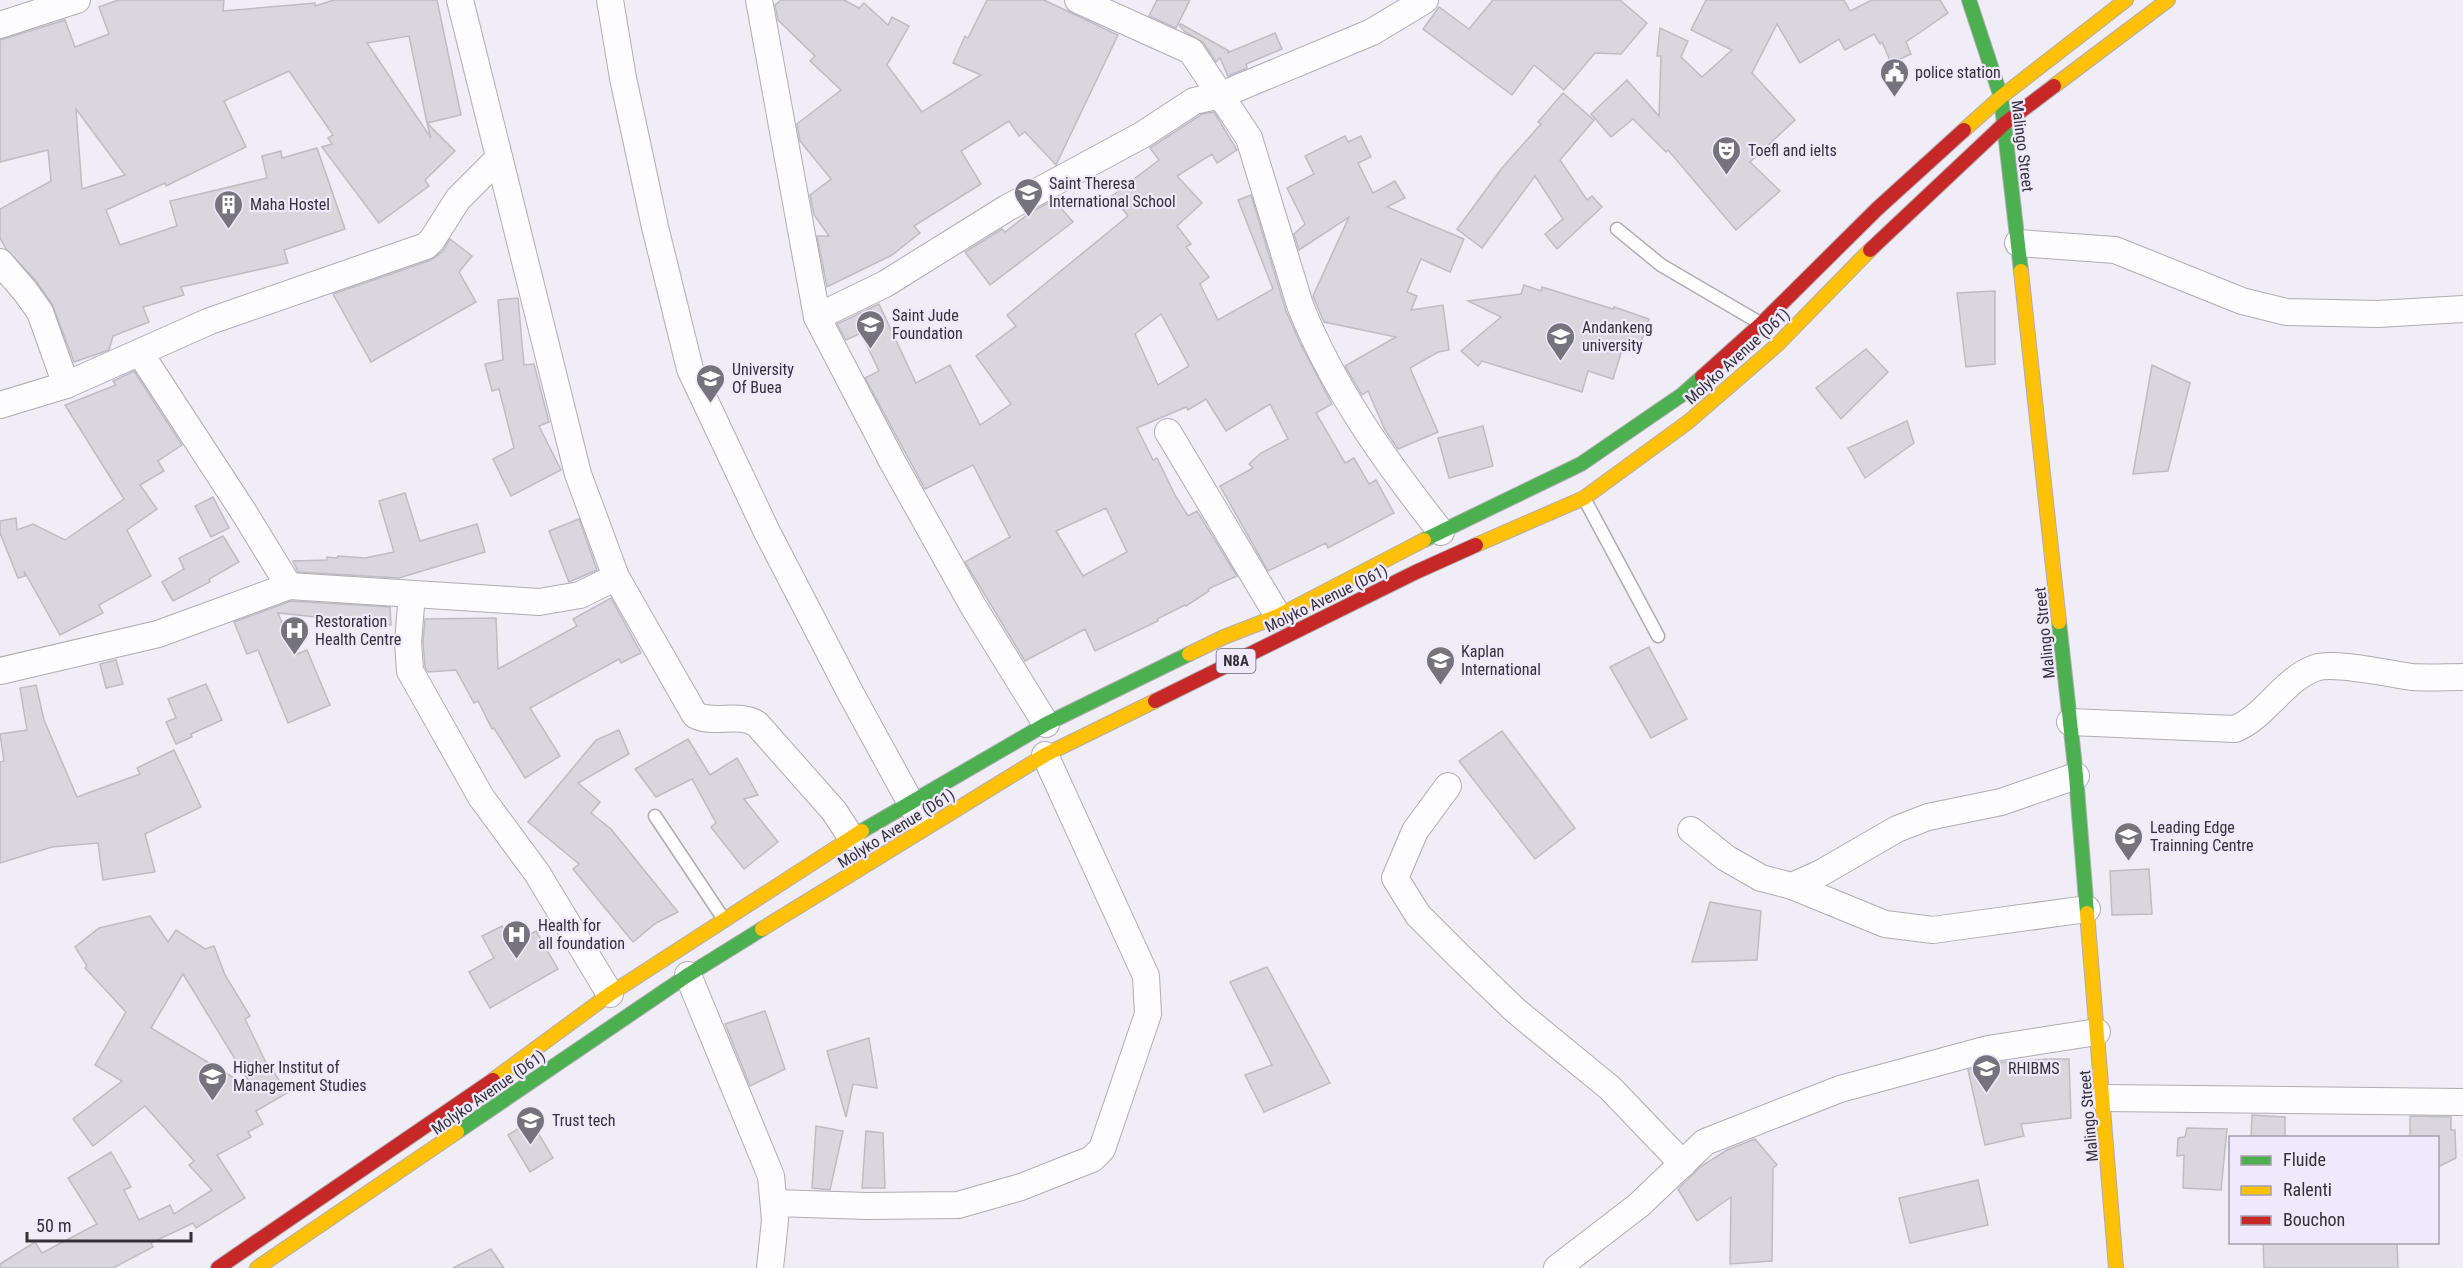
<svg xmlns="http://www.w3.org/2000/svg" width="2463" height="1268" font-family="'Roboto Condensed',sans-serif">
<rect width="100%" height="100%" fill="#f0edf7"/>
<!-- building -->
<g fill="#d9d6de" stroke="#bebcc3" stroke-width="1.5" fill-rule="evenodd">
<path d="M118,0H224L223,11L315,3V6L334,0H437L461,115L427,123L409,36L367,43L431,138L427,123L455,151L425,180L429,186L379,223L322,147L332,144L328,138L333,135L289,71L224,101L246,147L166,186L165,183L106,210L120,245L177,226L170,201L267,178L262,156L281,151L282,158L317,148L345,229L284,250L288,263L181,287L184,295L143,307L149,322L113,336L109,350L74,362L52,304L36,281L6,249L0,238V209L51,181L48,150L0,162V40L65,20L75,47L109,34L99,7ZM76,109L125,175L82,189Z"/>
<polygon points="781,0 844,0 859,8 864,3 888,25 892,17 909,26 887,65 922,112 981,75 953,63 965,36 968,38 987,0 1044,0 1118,35 1056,165 1025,132 1019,136 1009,121 961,151 981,184 914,226 920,233 892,255 827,287 817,236 829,236 814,215 810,195 831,179 800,141 797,124 841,90 810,61 815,56 778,20 775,5"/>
<polygon points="1157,0 1190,0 1176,28 1149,16"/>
<polygon points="1493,0 1620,0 1647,23 1621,54 1595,53 1564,90 1534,65 1512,95 1423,29 1439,7 1469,29"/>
<polygon points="1706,0 1844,0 1850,11 1872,0 1940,0 1948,13 1906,42 1911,54 1891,63 1882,42 1880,44 1874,34 1845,50 1839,39 1800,63 1777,24 1752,73 1795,120 1750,162 1780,191 1736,230 1668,150 1666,152 1633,119 1611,137 1591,114 1627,80 1659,116 1661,56 1657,56 1660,28 1688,41 1681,57 1702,77 1732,50 1691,30"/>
<polygon points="1181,24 1229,51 1227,53 1275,33 1282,49 1246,64 1247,68 1228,76 1220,58 1216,62 1203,42 1185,32 1179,25"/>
<polygon points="1563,93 1594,120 1560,160 1587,200 1592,196 1602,207 1557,249 1545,234 1563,219 1535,176 1482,248 1457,229 1502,168 1541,124 1538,122"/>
<path d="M1214,112L1237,150L1217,163L1212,154L1177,176L1202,203L1177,226L1191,244L1186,247L1209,277L1200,284L1218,320L1273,289L1238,200L1251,195L1286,311L1300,343L1332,404L1316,413L1345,463L1354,458L1369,484L1376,480L1394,513L1328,548L1326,543L1268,571L1220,486L1253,468L1249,464L1261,453L1288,439L1270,404L1226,431L1206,399L1188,410L1186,407L1137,428L1153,460L1157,458L1175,495L1188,516L1197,511L1237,576L1208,589L1209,591L1186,606L1185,605L1157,619L1158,621L1095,651L1085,629L1025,661L965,562L1010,537L973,465L925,489L865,378L879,371L861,333L846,340L837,324L879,304L916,383L950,365L980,425L1011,404L976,356L1016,326L1007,315L1128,216L1112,196L1159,160L1150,148L1202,114ZM1161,314L1189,366L1158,385L1135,334ZM1106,508L1127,552L1083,576L1056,531Z"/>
<polygon points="1345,136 1348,142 1361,136 1371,157 1358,163 1373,193 1395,181 1405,198 1387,207 1464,239 1450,272 1421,259 1407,292 1417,296 1411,310 1443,305 1449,350 1438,352 1410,368 1438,432 1398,449 1385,430 1368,391 1362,395 1345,366 1396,337 1324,322 1313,296 1349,217 1299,250 1294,234 1305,224 1287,188 1314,174 1305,156"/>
<polygon points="1054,200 1073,222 990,285 965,252 1002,229 1005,232 1031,212"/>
<polygon points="450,239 472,256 459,272 476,302 371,362 333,294 431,260 443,251"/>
<polygon points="1524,285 1541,291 1542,287 1613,309 1614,307 1649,319 1640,345 1625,340 1613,379 1588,371 1582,392 1482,361 1478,366 1461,351 1501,317 1468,301 1521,294"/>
<polygon points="1995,291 1995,364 1966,367 1957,293"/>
<polygon points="518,298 524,365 534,364 549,422 539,426 561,470 511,496 493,459 514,448 499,389 492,391 485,364 503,360 498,300"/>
<polygon points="1866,349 1888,372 1841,419 1816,388"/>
<polygon points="2152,365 2190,383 2168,471 2133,474"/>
<polygon points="134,371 182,445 158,461 164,471 140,485 157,509 127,530 151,576 99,605 103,613 60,635 24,571 25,576 18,578 0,533 0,521 16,518 17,530 33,524 65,540 124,499 65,405 116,385 113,381"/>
<polygon points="1907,421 1914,443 1865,478 1848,448"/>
<polygon points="1483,426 1493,466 1449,478 1438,438"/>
<polygon points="405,493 420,541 477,524 485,552 399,578 298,572 293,561 327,560 327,557 337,558 338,556 365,558 394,552 379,501"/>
<polygon points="213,497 229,528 211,537 195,506"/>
<polygon points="579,519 597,570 569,582 549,531"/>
<polygon points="223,536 239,562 209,579 210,582 173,601 162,582 184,569 179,558"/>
<polygon points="611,598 641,653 621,663 619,659 530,708 560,756 525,778 494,728 492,729 478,701 474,703 456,670 428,672 425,667 423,642 425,619 496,618 498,669 577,626 573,619"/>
<polygon points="291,601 390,607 391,625 278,613 295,655 307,650 330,705 288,723 258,650 247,654 234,622"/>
<polygon points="1649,647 1687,719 1651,738 1610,667"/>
<polygon points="116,660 123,684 106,688 100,664"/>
<polygon points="206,684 222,720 191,734 192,737 176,744 166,722 176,718 168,699"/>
<polygon points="36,685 44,720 77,797 140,774 137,768 174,750 201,807 145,834 155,872 103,880 98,843 52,847 0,863 0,762 4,761 0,734 27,730 20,688"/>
<polygon points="619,730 629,754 578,783 600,802 591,813 611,829 678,912 656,923 633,942 573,869 579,864 528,822 596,740"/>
<polygon points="1502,731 1575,828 1535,859 1459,761"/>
<polygon points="688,739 710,775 737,758 758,795 744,799 778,842 744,869 711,827 716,823 692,779 656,797 635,769"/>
<polygon points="2149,869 2152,914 2112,915 2110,871"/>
<polygon points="1710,902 1761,911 1757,960 1692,962"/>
<path d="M150,916L168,942L176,930L205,949L214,946L225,975L250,1016L245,1019L270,1071L272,1069L287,1093L256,1111L263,1124L248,1132L251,1137L217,1155L245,1198L196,1228L193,1223L151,1243L153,1247L113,1268H0V1264L35,1242L42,1253L97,1224L68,1178L111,1152L131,1187L124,1190L139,1220L170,1205L174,1214L212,1190L189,1165L194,1161L145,1106L93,1146L73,1119L122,1081L95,1065L126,1012L85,968L87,966L75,947L99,928ZM183,974L254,1090L151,1028Z"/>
<polygon points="502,926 512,944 536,931 558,969 490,1008 469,972 494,958 482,936"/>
<polygon points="1267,967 1330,1083 1264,1112 1245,1075 1272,1065 1230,982"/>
<polygon points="765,1011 785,1069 750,1086 725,1024"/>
<polygon points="869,1038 877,1088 853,1084 846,1117 827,1051"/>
<polygon points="2047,1059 2069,1059 2071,1118 2021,1124 2024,1136 1985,1145 1968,1070 1994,1063"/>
<polygon points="2252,1115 2285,1117 2285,1137 2251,1137"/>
<polygon points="2410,1116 2451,1117 2451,1130 2455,1130 2456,1158 2438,1167 2438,1137 2410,1137"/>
<polygon points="531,1121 553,1158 530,1172 508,1135"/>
<polygon points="816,1126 843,1131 830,1190 812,1188"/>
<polygon points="2187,1128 2227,1129 2221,1190 2183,1188 2184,1155 2177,1156 2178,1138 2185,1137"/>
<polygon points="866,1131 883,1133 885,1188 862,1188"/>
<polygon points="1755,1139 1777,1165 1773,1168 1772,1261 1730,1264 1731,1197 1697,1221 1678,1189 1700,1167 1727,1150"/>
<polygon points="1978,1180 1988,1225 1910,1243 1899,1198"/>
<polygon points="2263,1242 2397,1242 2398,1268 2264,1268"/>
<polygon points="491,1249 504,1268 453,1268"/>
</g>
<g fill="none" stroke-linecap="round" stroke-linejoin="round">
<defs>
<g id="lane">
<polyline points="1617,229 1661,265 1760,323"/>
<polyline points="1585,500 1658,636"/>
<polyline points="655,816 723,918"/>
</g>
<g id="street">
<path d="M460,0L578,474L616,577L695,715C714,725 739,712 757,724L834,811L851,837"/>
<polyline points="610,0 623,78 655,227 690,369 766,530 851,694 919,818"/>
<polyline points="759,0 817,317 892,461 973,606 1046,724"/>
<path d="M1078,0L1191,51L1249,138L1300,305C1333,389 1386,462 1441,532"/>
<polyline points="0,25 77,0"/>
<polyline points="2018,243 2115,250 2242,301 2286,312 2378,314 2463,309"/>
<polyline points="0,262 25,291 40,312 66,385"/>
<polyline points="817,317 885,284 1007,208 1142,135 1194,101 1221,95 1372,32 1425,0"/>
<polyline points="140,353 243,511 289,586 539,602 580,595 616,577"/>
<polyline points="0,405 66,385 210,321 426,246 432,240 458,199 499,158"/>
<polyline points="1168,432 1278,616"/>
<polyline points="412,594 408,642 410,671 481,797 537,873 610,994"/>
<polyline points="0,671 158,634 289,586"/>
<path d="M2070,722L2235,729C2266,716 2283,680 2315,668C2334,661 2390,674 2412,677C2429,678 2446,677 2463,677"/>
<polyline points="1448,786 1415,831 1395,878 1418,915 1460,957 1516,1011 1610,1088 1683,1164"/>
<polyline points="1691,830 1726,858 1761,878 1792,886 1821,873 1897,829 1928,817 2001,802 2076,776"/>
<polyline points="1792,886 1885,924 1933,930 2087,909"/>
<polyline points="688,975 771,1176 775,1220 770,1268"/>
<polyline points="2103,1098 2463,1102"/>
<polyline points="774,1203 867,1206 958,1205 1021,1187 1092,1159 1102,1149 1148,1014 1146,976 1045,755"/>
<polyline points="1557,1268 1639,1205 1705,1142 1840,1089 1988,1049 2097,1032"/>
</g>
<g id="fast">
<polyline points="1969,0 2001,97 2021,271"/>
<polyline points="1424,540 1581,464 1683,394 1702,377"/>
<polyline points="2059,622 2076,776 2087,913"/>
<polyline points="862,831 1046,724 1189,654"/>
<polyline points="457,1132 688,975 762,929"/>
</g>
<g id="slow">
<polyline points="2054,86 2168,0"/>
<polyline points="1964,130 2001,97 2126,0"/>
<polyline points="2021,271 2059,622"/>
<polyline points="1476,545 1584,498 1688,422 1777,345 1870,250"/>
<polyline points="1189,654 1224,637 1278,616 1424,540"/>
<polyline points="2087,913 2116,1268"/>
<polyline points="762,929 1045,755 1155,701"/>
<polyline points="493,1080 610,994 862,831"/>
<polyline points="257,1268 457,1132"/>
</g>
<g id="jam">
<polyline points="1870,250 2005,123 2054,86"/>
<polyline points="1702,377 1761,324 1877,209 1964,130"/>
<polyline points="1155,701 1416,572 1476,545"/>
<polyline points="218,1268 493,1080"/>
</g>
</defs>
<!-- lane casing -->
<use href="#lane" stroke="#afacb3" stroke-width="15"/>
<!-- street casing -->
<use href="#street" stroke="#afacb3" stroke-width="28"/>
<!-- fast casing -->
<use href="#fast" stroke="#afacb3" stroke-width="16"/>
<!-- slow casing -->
<use href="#slow" stroke="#afacb3" stroke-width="16"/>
<!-- jam casing -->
<use href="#jam" stroke="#afacb3" stroke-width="16"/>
<!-- lane -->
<use href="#lane" stroke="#fdfcfe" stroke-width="12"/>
<!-- street -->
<use href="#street" stroke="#fdfcfe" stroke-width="26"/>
<!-- fast -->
<use href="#fast" stroke="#4caf50" stroke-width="14"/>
<!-- slow -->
<use href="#slow" stroke="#ffc107" stroke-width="14"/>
<!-- jam -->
<use href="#jam" stroke="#c62828" stroke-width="14"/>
</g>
<!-- icons -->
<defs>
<symbol id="civic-pin" viewBox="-11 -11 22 30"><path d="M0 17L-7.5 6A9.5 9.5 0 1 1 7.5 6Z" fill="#75737b" stroke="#efe9fb"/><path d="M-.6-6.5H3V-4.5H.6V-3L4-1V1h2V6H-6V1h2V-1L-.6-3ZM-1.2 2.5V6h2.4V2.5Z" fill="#fff"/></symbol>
<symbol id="theatre-pin" viewBox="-11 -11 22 30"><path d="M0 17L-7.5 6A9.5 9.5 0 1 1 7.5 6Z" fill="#75737b" stroke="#efe9fb"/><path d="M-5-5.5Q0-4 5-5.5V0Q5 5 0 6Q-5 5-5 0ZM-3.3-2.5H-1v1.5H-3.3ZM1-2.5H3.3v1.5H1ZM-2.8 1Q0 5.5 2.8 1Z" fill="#fff"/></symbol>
<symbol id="school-pin" viewBox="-11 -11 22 30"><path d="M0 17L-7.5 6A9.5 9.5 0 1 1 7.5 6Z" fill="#75737b" stroke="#efe9fb"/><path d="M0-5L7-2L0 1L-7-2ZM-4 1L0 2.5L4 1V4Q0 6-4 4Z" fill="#fff"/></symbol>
<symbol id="building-pin" viewBox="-11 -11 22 30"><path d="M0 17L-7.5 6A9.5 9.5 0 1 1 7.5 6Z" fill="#75737b" stroke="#efe9fb"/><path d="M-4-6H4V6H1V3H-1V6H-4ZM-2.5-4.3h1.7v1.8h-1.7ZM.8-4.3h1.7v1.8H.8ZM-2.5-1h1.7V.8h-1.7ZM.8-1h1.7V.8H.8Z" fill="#fff"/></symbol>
<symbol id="university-pin" viewBox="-11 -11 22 30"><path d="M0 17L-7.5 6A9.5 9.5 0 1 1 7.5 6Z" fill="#75737b" stroke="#efe9fb"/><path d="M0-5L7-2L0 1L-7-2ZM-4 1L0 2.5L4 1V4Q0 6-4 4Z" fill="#fff"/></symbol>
<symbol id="hospital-pin" viewBox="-11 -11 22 30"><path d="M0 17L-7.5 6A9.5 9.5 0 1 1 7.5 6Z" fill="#75737b" stroke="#efe9fb"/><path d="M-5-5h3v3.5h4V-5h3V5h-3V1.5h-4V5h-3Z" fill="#fff"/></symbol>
</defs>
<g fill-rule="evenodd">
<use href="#civic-pin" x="1878" y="56" width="33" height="45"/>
<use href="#theatre-pin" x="1710" y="134" width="33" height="45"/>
<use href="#school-pin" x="1012" y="176" width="33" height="45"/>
<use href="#building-pin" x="212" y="188" width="33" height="45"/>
<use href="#school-pin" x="854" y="308" width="33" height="45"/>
<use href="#university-pin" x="1544" y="320" width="33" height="45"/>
<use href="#university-pin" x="694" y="362" width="33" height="45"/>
<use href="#hospital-pin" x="278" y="614" width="33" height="45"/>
<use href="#school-pin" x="1424" y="644" width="33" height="45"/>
<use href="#school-pin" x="2112" y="820" width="33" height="45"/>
<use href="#hospital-pin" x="500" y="918" width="33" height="45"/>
<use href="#university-pin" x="1970" y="1052" width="33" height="45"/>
<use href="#school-pin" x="196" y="1060" width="33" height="45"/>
<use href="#university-pin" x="514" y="1104" width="33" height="45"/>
</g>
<g text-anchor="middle" stroke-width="4.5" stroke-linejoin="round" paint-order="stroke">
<!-- shield labels -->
<rect fill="#efe9fb" stroke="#6b6872" stroke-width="1.5" x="1216.5" y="649" width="39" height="24" rx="4.5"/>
<g font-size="15" font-weight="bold" fill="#333138">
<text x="1236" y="666">N8A</text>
</g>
<!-- poi labels -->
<g font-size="16" fill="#333138" stroke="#efe9fb" text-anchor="start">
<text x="1915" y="78">police station</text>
<text x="1748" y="156">Toefl and ielts</text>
<text x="1049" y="189">Saint Theresa<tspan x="1049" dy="18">International School</tspan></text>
<text x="250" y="210">Maha Hostel</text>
<text x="892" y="321">Saint Jude<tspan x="892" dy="18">Foundation</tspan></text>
<text x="1582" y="333">Andankeng<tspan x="1582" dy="18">university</tspan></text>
<text x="732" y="375">University<tspan x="732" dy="18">Of Buea</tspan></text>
<text x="315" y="627">Restoration<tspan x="315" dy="18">Health Centre</tspan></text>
<text x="1461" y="657">Kaplan<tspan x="1461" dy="18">International</tspan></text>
<text x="2150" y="833">Leading Edge<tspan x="2150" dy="18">Trainning Centre</tspan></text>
<text x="538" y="931">Health for<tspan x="538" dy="18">all foundation</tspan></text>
<text x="233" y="1073">Higher Institut of<tspan x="233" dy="18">Management Studies</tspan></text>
<text x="2008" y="1074">RHIBMS</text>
<text x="552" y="1126">Trust tech</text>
</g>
<!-- street labels -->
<g font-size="16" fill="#333138" stroke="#efe9fb">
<text transform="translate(2023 146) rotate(83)" y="6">Malingo Street</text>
<text transform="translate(1737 356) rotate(-42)" y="6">Molyko Avenue (D61)</text>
<text transform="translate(1326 598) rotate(-26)" y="6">Molyko Avenue (D61)</text>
<text transform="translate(2044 633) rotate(-96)" y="6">Malingo Street</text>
<text transform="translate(896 828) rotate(-32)" y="6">Molyko Avenue (D61)</text>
<text transform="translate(488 1092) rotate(-35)" y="6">Molyko Avenue (D61)</text>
<text transform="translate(2088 1116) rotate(-95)" y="6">Malingo Street</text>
</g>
</g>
<!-- legend -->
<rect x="2229" y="1136" width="210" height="108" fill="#efe9fb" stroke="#a49fad" stroke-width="1.5"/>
<rect x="2241" y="1156" width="30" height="9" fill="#4caf50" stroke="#a49fad" stroke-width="1.5"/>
<text x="2283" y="1166" font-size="18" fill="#333138">Fluide</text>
<rect x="2241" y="1186" width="30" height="9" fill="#ffc107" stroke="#a49fad" stroke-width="1.5"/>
<text x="2283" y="1196" font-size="18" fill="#333138">Ralenti</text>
<rect x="2241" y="1216" width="30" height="9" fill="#c62828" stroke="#a49fad" stroke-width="1.5"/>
<text x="2283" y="1226" font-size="18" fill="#333138">Bouchon</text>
<!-- scale -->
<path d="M27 1232v9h164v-9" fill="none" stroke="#333138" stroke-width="3"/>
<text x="36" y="1232" font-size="18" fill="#333138" stroke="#efe9fb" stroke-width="4.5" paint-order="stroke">50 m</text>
</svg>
